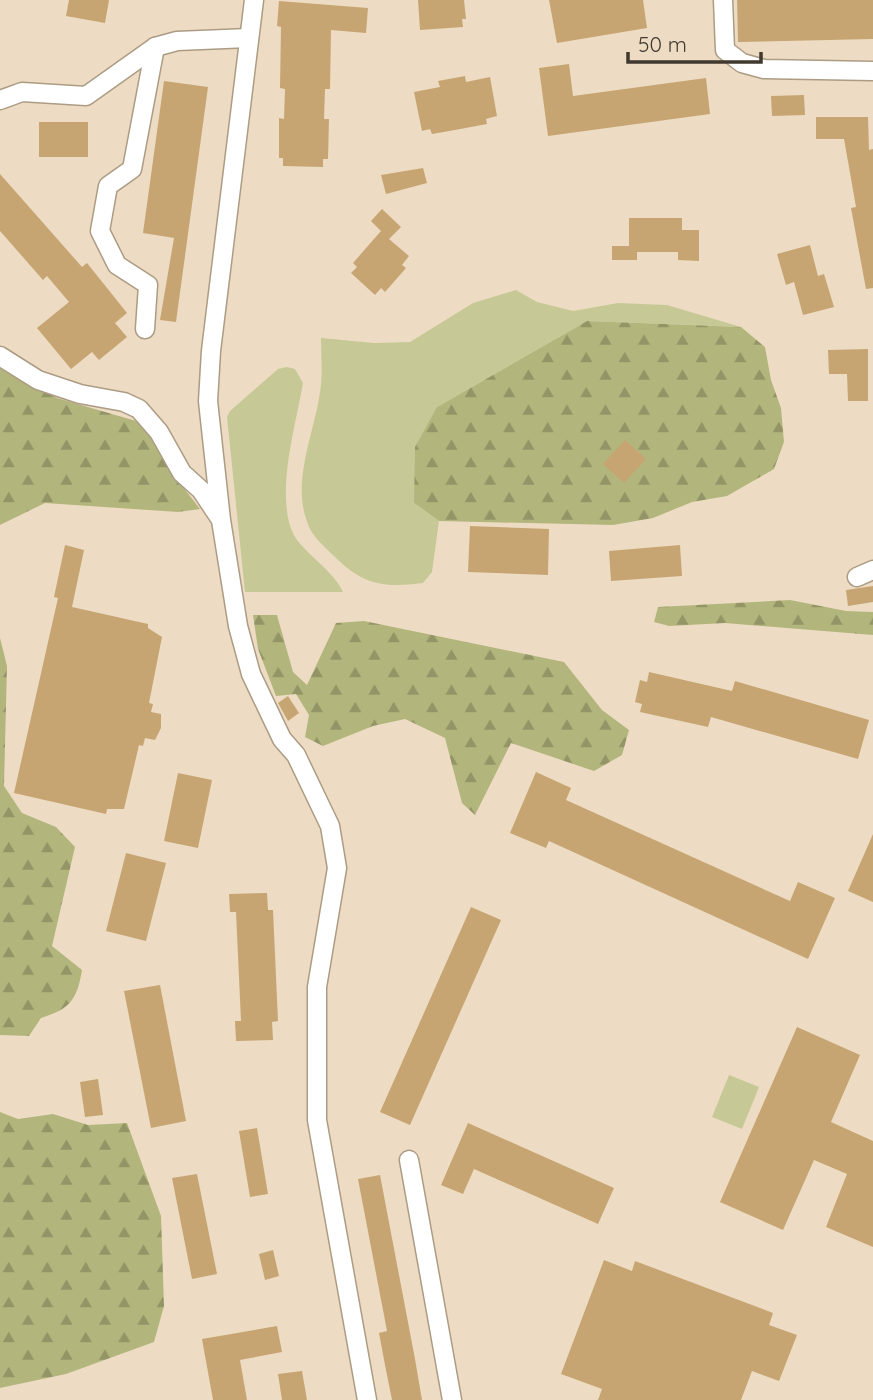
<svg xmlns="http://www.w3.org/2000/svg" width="873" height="1400" font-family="Quicksand,sans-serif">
<defs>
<pattern id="forest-firs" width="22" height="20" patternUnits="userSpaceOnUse" patternTransform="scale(1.75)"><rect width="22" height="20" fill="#b3b67c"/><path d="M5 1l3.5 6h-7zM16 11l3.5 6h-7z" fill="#939566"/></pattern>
</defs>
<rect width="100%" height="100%" fill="#eddcc3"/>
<!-- green -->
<g fill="#c6c996">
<path d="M516,290L537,302L573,311L618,303L667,305L741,327L587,321L437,407L414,503L439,521L432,572L423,583C384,588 363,585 335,557C327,549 315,539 310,529C289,485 314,436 320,392C323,374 321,356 321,338L374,343L410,342L473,303Z"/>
<path d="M287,367L295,369L303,383C296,425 272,504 297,540C311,558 334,572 343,592H245L227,417L230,411L278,369Z"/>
<polygon points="729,1075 759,1087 742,1129 712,1117"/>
</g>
<!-- forest -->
<g fill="url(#forest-firs)">
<polygon points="587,321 741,327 765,347 771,380 781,408 784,442 774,469 727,496 692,502 653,518 613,525 439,521 414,503 415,447 437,407"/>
<polygon points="0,365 57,398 136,421 152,438 166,465 200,509 178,512 45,503 0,525"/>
<polygon points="790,600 846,611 873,612 873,635 725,623 669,626 654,622 658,607"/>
<polygon points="253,615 277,615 293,672 307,685 336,623 364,621 564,662 602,710 629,730 622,755 594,771 511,743 475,815 462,803 445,738 405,719 373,726 323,746 305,737 309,715 296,694 276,696 258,649"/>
<path d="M0,638L7,666L4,786L22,813L56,827L75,847L52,946L82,970C77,1000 70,1009 41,1018L29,1036L0,1035Z"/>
<polygon points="0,1112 18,1119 53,1114 88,1125 127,1123 161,1216 164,1306 154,1342 66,1374 0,1388"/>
</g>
<!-- building -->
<g fill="#c7a572">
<polygon points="69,0 109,0 105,23 66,16"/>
<polygon points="418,0 464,0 466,19 462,19 463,27 420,30"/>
<polygon points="549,0 643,0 647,28 557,43"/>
<polygon points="737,0 873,0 873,39 738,42"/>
<polygon points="279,1 368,8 366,33 331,30 330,89 325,89 324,119 329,119 328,159 323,159 323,167 283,166 283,158 279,158 279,118 284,119 285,89 280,88 281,27 277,26"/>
<polygon points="569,64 573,96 706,78 710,114 548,136 539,68"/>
<polygon points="465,76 466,82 490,77 497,116 486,119 487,124 455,130 432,134 430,129 422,131 414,92 440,87 438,81"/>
<polygon points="164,81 208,87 176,322 160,320 174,238 143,233"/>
<polygon points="804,95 805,115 772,116 771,96"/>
<polygon points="816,117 868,117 869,150 873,149 873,288 866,289 851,208 856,207 844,139 816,139"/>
<rect x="39" y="122" width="49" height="35"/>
<polygon points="423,168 427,183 386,194 381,175"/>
<polygon points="0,174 82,267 87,263 127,313 115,323 127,337 99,360 92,352 71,369 37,328 69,302 47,276 43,280 0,231"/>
<polygon points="382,209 401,227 389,239 409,256 402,265 406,268 385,292 381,288 375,295 351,273 357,267 353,263 381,231 371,221"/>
<polygon points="629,218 682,218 682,230 699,230 699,261 678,260 678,252 637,252 637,260 612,260 612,246 629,246"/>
<polygon points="810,245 818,276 824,274 834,307 803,315 794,282 786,285 777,254"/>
<polygon points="868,349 868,401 848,401 847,374 829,374 828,350"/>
<polygon points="625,440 646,459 624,483 603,464"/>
<polygon points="470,526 549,529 548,575 468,572"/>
<polygon points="65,545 84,550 72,607 148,624 148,628 162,637 149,703 153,704 151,712 161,714 161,728 155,740 145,738 143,746 139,745 124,809 107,809 106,814 14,793 58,598 54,597"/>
<polygon points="680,545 682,576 611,581 609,551"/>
<polygon points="873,586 873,602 848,606 846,590"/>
<polygon points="649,672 732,691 735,681 869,720 858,759 711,717 708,727 640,712 642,704 635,702 640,680 647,682"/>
<polygon points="288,696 299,713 288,721 278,703"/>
<polygon points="536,772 571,788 566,800 790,901 798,882 835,898 808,959 549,841 546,848 510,833"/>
<polygon points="178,773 212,780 198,848 164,841"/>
<polygon points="873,834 873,902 848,891"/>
<polygon points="126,853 166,863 146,941 106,931"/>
<polygon points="267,893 268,910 273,910 278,1021 272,1022 273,1040 236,1041 235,1021 241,1021 236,912 230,912 229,894"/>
<polygon points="471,907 501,920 410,1125 380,1112"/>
<polygon points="160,985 186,1121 151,1128 124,991"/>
<polygon points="797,1027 860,1055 831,1122 873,1141 873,1247 826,1227 847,1174 814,1160 783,1230 720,1202"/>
<polygon points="98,1079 103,1115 85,1117 80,1082"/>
<polygon points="468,1123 614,1188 598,1224 474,1169 463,1194 441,1185"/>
<polygon points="257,1128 268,1194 250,1197 239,1131"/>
<polygon points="197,1174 217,1274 192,1279 172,1178"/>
<polygon points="380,1175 415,1359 422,1400 392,1400 385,1365 379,1333 387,1331 358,1179"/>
<polygon points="273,1250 279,1276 265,1280 259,1254"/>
<polygon points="604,1260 632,1271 635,1261 773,1313 769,1325 797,1335 779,1381 752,1371 741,1400 598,1400 602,1389 561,1374"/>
<polygon points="277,1326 282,1352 240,1360 247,1400 213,1400 202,1339"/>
<polygon points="302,1371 307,1400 282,1400 278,1374"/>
</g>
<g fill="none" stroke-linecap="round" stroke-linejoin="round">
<defs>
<g id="minor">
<polyline points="254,0 211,351 208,401 221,520 238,626 251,674 282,739 296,755 330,826 337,868 317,987 317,1120 367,1400"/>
<polyline points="723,0 725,50 742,63 764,69 873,71"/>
<polyline points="0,100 22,92 86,96 155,47 177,41 249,38"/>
<polyline points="145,329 148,285 117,265 100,231 108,186 132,169 155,47"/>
<polyline points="0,356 38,380 80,394 124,402 139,409 159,432 182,473 201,490 219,517"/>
<polyline points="857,577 873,570"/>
<polyline points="409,1160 452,1400"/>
</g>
</defs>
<!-- minor casing -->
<use href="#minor" stroke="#ac9c84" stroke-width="21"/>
<!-- minor -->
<use href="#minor" stroke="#fff" stroke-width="18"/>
</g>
<!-- scale -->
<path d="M628 52v10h133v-10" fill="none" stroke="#40392f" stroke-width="3.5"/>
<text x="638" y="52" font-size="21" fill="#40392f" stroke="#eddcc3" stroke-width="5" paint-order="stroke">50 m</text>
</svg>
